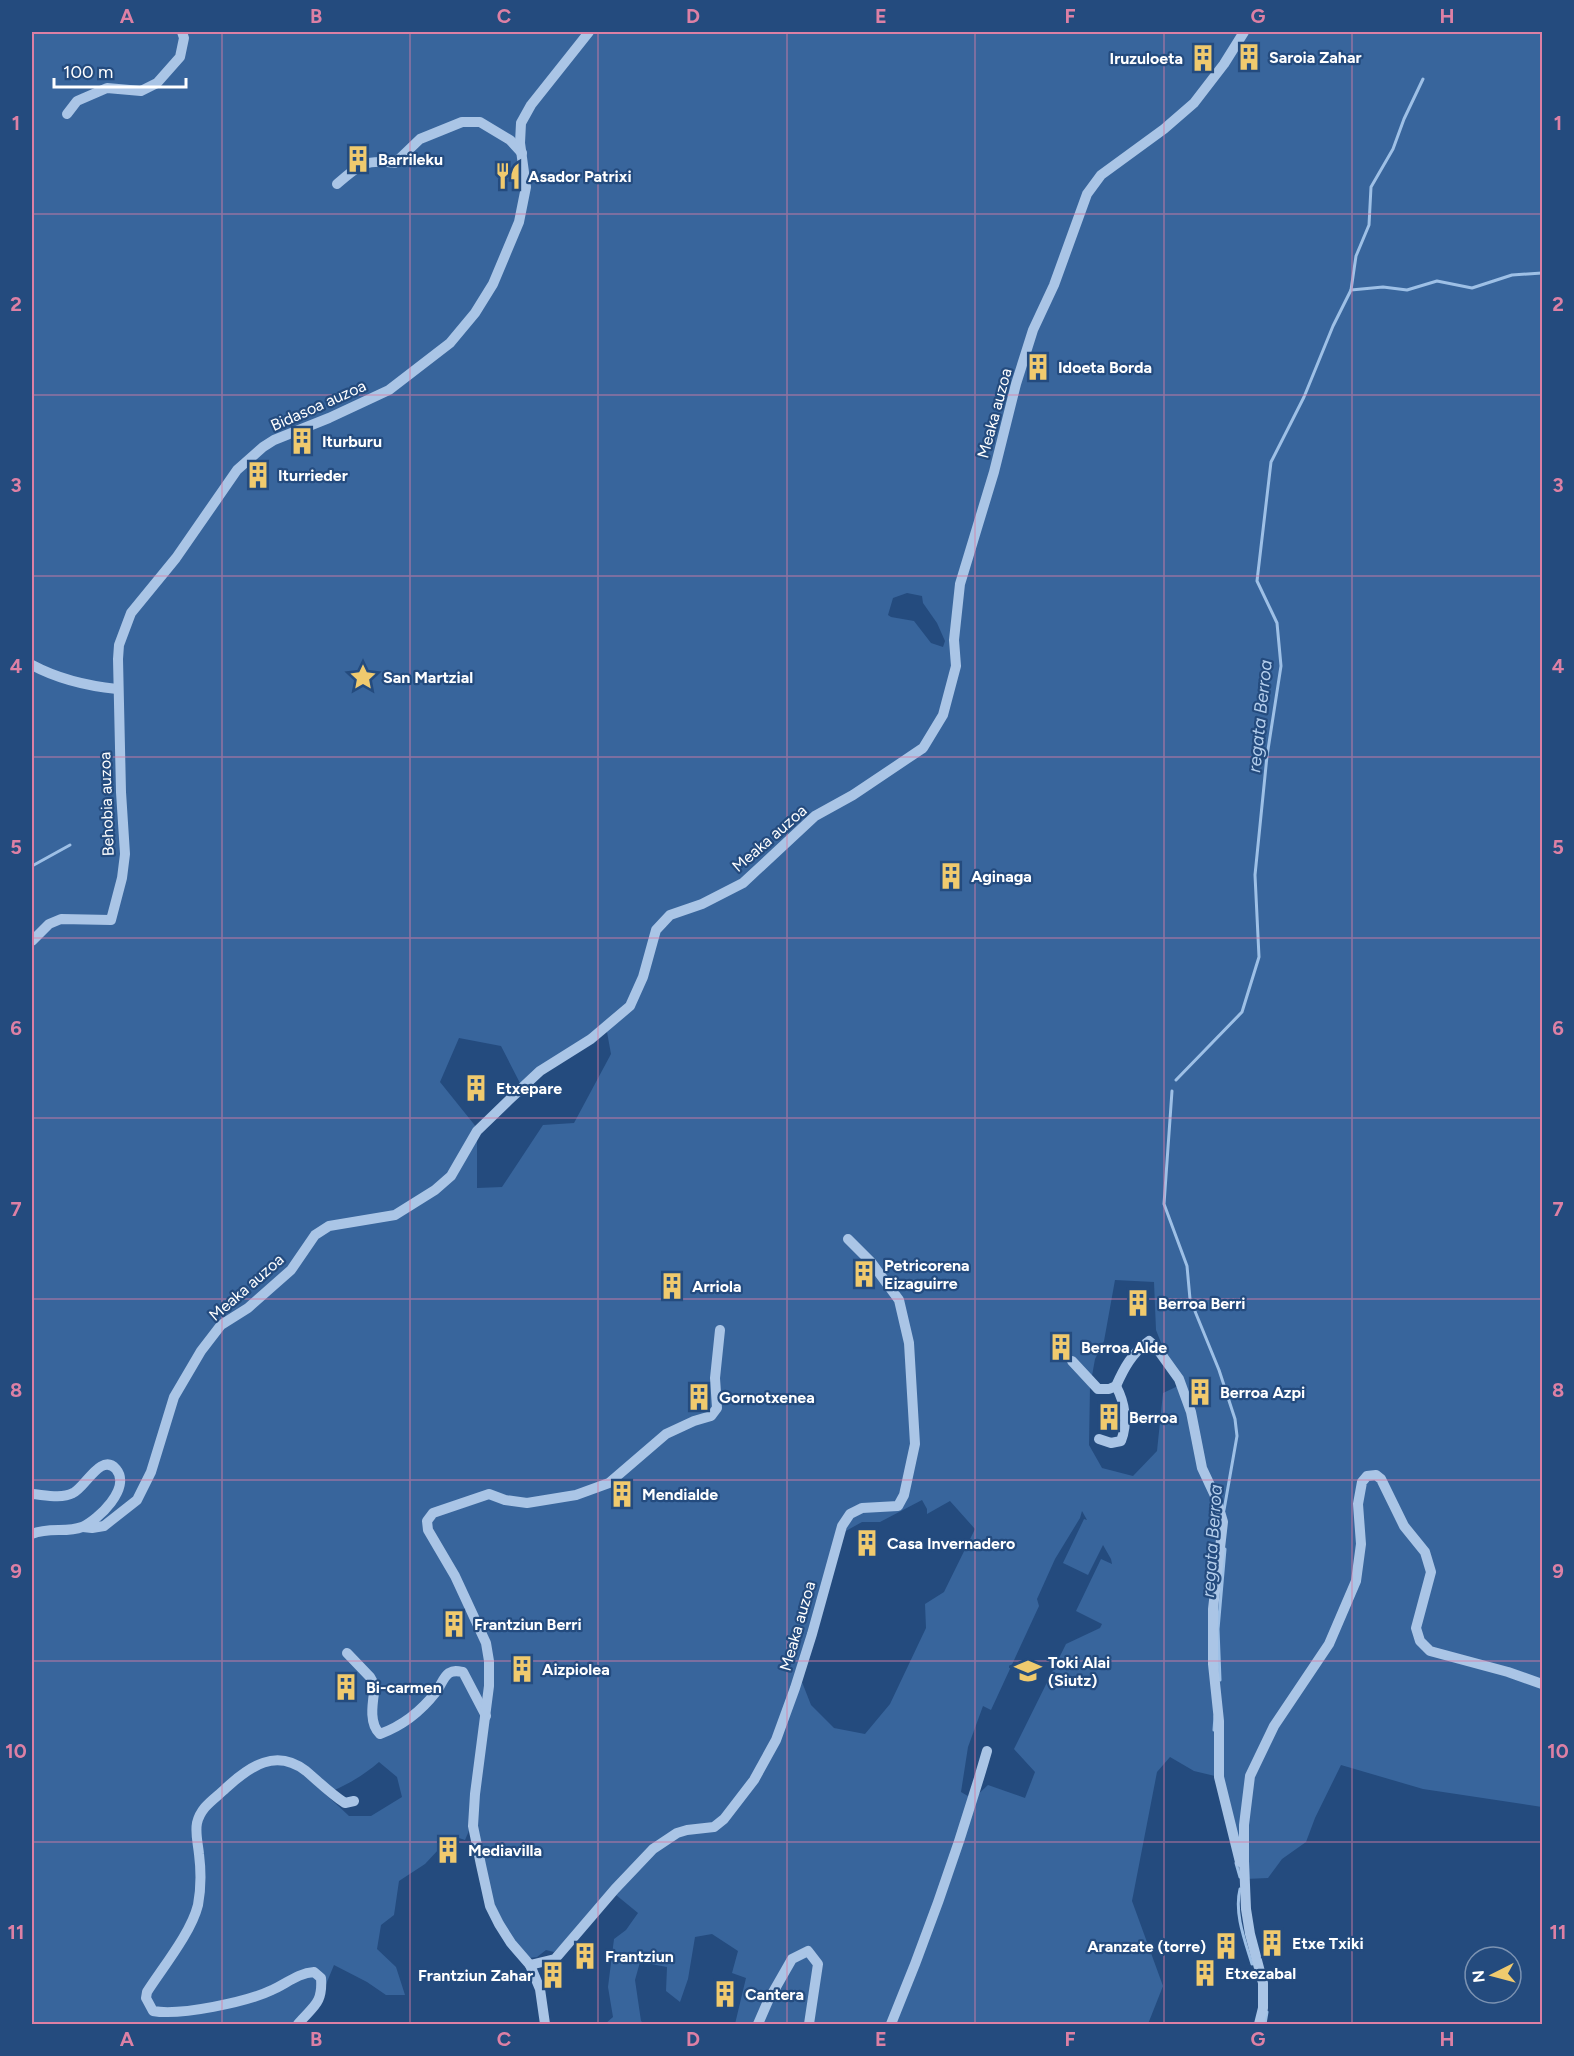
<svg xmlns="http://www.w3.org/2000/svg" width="1574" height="2056" font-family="Figtree,sans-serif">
<rect width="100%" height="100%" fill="#244b7e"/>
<!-- green -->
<path fill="#38659c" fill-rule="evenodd" d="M32,32H1542V1807L1423,1789L1341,1765L1315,1818L1306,1842L1282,1859L1268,1878L1245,1879L1230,1827L1219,1777L1194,1771L1170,1757L1157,1772L1132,1901L1163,1986L1148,2024H735L746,1978L732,1973L738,1951L712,1934L695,1937L688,1979L680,2002L666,1991L667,1967L640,1962L635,1980L641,2021L644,2024H605L613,2017L608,1987L614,1939L626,1930L638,1913L610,1890L568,1938L554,1952L546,1950L537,1957L529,1958L513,1941L500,1923L493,1903L474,1827L487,1717L481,1720L471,1826L465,1840L459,1838L439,1849L425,1864L399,1881L394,1915L381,1925L377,1949L396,1967L405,1995H386L367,1982L334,1965L320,1999L300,2024H32ZM907,593L922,596L923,603L937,623L945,641L943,647L931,643L914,621L891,617L888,615L893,598ZM607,1032L611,1054L574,1123L543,1125L502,1187L477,1188V1128L440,1082L459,1038L501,1046L522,1087ZM1115,1280L1154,1282L1156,1330L1178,1386L1163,1393L1157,1451L1133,1476L1102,1468L1089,1445L1090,1387L1095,1359L1104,1341ZM922,1500L927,1509V1514L950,1501L975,1529L944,1592L925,1604L926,1628L890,1704L865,1734L834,1728L811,1705L800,1677L832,1579L844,1532L862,1522H880ZM1082,1511L1087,1520L1084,1519L1063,1563L1088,1575L1103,1545L1111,1559L1112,1564L1101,1559L1076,1611L1102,1624L1100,1628L1066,1644L1014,1749L1035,1772L1025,1798L988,1785L973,1799L961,1792L968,1747L983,1706L991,1710L1039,1606L1037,1599L1055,1559L1080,1518ZM280,1757L297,1761L332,1791C349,1784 365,1774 379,1762L397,1777L402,1797L371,1816H349C339,1806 328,1797 317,1787C292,1765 279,1753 247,1774L244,1769L267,1758Z"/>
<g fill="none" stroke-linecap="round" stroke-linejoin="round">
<!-- stream -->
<g stroke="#9ec0e6" stroke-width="3">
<polyline points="1351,290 1356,256 1369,225 1371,187 1393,149 1404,119 1423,79"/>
<polyline points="32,866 70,845"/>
<polyline points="1176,1080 1242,1012 1259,957 1255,875 1267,756 1281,666 1277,623 1257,581 1271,462 1304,397 1333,326 1351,290 1383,287 1407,290 1437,281 1472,288 1512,275 1542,273"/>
<polyline points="1172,1091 1164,1204 1187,1266 1190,1299 1219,1370 1235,1419 1237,1436 1224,1510"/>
<polyline points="1220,1680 1218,1629 1225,1549"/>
<polyline points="1214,1730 1215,1716"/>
<polyline points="1236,1863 1240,1877"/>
<path d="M1240,1889C1234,1913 1245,1941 1252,1964"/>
<polyline points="1265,2024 1267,2012"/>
</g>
<!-- minor -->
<g stroke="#aac5e6" stroke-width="10">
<polyline points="67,114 77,101 107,88 141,91 157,83 180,57 184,38 182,32"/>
<path d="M337,184C360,164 365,159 395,163L420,139L462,122H480L510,140L522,153"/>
<path d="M32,665C58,679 88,686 117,689"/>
<polyline points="32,941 49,924 61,919 111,920 122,878 125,854 121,792 118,659 119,645 131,613 176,558 237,470 263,447 274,440 329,418 389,390 450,343 475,313 493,284 519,222 526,187 520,143 521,123 531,105 589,32"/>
<path d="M1072,1361L1098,1389H1109L1116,1386C1124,1368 1132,1353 1149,1341L1156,1347L1179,1379L1191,1412L1202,1468L1216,1498L1223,1522L1213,1609V1664L1219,1721V1777L1240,1862"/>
<path d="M1099,1439L1111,1443L1121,1441C1128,1423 1125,1403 1116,1386"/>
<path d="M32,1494C45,1495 61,1499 73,1493C85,1488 101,1452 116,1469C132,1488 98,1520 82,1527C67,1533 49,1527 32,1534"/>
<polyline points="83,1527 92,1528 104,1526 137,1500 151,1472 174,1397 201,1351 221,1325 248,1308 291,1270 315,1235 329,1226 395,1215 435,1190 451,1176 477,1131 509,1100 540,1071 591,1039 630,1006 643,977 656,930 670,915 702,904 743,883 815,816 853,795 923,748 943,715 956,666 954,640 960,584 994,472 1016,384 1033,330 1054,285 1087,194 1101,175 1164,129 1194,103 1224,64 1244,32"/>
<path d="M347,1653L370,1677L375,1686C373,1701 368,1723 380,1734C402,1726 422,1710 436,1692C441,1686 443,1677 449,1673C454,1670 458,1671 463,1672L486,1716"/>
<polyline points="530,1965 511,1943 499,1924 490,1906 481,1865 473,1826 475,1794 489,1686 489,1661 486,1643 455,1576 428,1530 427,1521 433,1513 489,1494 505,1500 527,1503 576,1495 609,1483 666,1434 694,1421 711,1416 717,1408 715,1378 720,1330"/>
<path d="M298,2024C313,2006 323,2004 321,1978L314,1972C298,1973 286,1984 272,1990C247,2002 180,2016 153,2011L146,1998L147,1992C163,1967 191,1933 198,1905C201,1889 201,1870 199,1854C198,1844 195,1833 197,1823C201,1806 215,1799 226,1788C250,1766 276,1748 306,1771C319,1782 331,1794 345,1803L354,1801"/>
<polyline points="545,2024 540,1989 530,1965 555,1959 615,1889 653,1849 677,1833 687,1830 714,1827 724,1819 754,1780 776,1740 795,1688 812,1634 842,1526 850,1514 862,1508 898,1506 904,1495 915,1444 909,1343 899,1300 871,1262 848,1239"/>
<polyline points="758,2024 768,2001 792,1959 808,1951 818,1964 809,2024"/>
<path d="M891,2024C928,1935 960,1844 987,1751"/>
<polyline points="1259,2024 1263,2008 1263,1983 1250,1934 1246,1909 1244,1861 1244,1825 1250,1776 1274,1726 1329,1644 1356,1581 1361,1544 1358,1504 1362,1482 1367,1476 1376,1475 1381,1479 1404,1526 1425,1552 1431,1572 1416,1628 1420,1641 1430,1651 1508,1672 1542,1684"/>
</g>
</g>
<!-- grid -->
<path fill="none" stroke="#dd80a5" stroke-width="1.5" stroke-opacity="0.55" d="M222,32V2024M410,32V2024M598,32V2024M787,32V2024M975,32V2024M1164,32V2024M1352,32V2024M32,214H1542M32,395H1542M32,576H1542M32,757H1542M32,938H1542M32,1118H1542M32,1299H1542M32,1480H1542M32,1661H1542M32,1842H1542"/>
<!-- icons -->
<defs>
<symbol id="building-bare" viewBox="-9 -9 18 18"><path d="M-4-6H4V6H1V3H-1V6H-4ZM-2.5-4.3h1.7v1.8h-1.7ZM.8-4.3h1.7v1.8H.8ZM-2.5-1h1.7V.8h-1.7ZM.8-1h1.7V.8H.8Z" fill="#f0ca6e" stroke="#244b7e" stroke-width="2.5" paint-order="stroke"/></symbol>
<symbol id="restaurant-bare" viewBox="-9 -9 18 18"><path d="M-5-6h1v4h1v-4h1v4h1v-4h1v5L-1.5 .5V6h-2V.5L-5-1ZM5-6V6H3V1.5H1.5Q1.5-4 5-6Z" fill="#f0ca6e" stroke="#244b7e" stroke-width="2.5" paint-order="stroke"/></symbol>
<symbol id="sight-bare" viewBox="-9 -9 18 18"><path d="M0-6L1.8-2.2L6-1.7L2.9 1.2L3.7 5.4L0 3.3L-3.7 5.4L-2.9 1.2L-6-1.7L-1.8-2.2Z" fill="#f0ca6e" stroke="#244b7e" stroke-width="2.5" paint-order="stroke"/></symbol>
<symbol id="school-bare" viewBox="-9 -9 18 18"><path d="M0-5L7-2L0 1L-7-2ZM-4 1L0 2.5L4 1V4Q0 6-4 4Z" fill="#f0ca6e" stroke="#244b7e" stroke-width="2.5" paint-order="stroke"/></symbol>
</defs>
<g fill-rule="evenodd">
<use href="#building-bare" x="1230" y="38" width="38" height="38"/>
<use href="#building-bare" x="1184" y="39" width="38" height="38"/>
<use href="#building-bare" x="339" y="140" width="38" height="38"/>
<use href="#restaurant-bare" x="489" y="157" width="38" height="38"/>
<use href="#building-bare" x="1019" y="348" width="38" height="38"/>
<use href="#building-bare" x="283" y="422" width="38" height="38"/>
<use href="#building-bare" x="239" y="456" width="38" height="38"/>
<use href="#sight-bare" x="344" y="658" width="38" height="38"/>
<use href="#building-bare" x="932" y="857" width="38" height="38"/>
<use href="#building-bare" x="457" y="1069" width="38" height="38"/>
<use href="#building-bare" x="845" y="1255" width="38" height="38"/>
<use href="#building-bare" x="653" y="1267" width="38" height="38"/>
<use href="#building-bare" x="1119" y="1284" width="38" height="38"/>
<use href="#building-bare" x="1042" y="1328" width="38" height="38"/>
<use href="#building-bare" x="1181" y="1373" width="38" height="38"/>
<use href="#building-bare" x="680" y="1378" width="38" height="38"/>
<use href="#building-bare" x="1090" y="1398" width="38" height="38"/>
<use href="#building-bare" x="603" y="1475" width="38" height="38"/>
<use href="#building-bare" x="848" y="1524" width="38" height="38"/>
<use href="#building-bare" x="435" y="1605" width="38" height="38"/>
<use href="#building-bare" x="503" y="1650" width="38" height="38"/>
<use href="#school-bare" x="1009" y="1652" width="38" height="38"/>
<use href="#building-bare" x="327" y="1668" width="38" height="38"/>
<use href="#building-bare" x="429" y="1831" width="38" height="38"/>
<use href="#building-bare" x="1253" y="1924" width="38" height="38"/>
<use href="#building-bare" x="1207" y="1927" width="38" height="38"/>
<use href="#building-bare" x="566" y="1937" width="38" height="38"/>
<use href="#building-bare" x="1186" y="1954" width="38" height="38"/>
<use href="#building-bare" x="534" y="1956" width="38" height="38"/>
<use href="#building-bare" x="706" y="1975" width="38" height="38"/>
</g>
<g text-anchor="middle" stroke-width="4.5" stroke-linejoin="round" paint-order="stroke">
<!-- poi labels -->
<g font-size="16" font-weight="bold" fill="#fff" stroke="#244b7e" text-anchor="start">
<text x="1269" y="63">Saroia Zahar</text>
<text x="1183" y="64" text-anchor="end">Iruzuloeta</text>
<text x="378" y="165">Barrileku</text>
<text x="528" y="182">Asador Patrixi</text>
<text x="1058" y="373">Idoeta Borda</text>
<text x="322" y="447">Iturburu</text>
<text x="278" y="481">Iturrieder</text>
<text x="383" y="683">San Martzial</text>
<text x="971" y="882">Aginaga</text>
<text x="496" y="1094">Etxepare</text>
<text x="884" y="1271">Petricorena<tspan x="884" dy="18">Eizaguirre</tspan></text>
<text x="692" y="1292">Arriola</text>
<text x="1158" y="1309">Berroa Berri</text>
<text x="1081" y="1353">Berroa Alde</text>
<text x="1220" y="1398">Berroa Azpi</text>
<text x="719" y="1403">Gornotxenea</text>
<text x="1129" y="1423">Berroa</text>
<text x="642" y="1500">Mendialde</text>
<text x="887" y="1549">Casa Invernadero</text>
<text x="474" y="1630">Frantziun Berri</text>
<text x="1048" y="1668">Toki Alai<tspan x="1048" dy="18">(Siutz)</tspan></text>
<text x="542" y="1675">Aizpiolea</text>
<text x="366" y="1693">Bi-carmen</text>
<text x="468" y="1856">Mediavilla</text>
<text x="1292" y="1949">Etxe Txiki</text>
<text x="1206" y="1952" text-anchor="end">Aranzate (torre)</text>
<text x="605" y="1962">Frantziun</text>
<text x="1225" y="1979">Etxezabal</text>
<text x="533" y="1981" text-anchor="end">Frantziun Zahar</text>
<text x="745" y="2000">Cantera</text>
</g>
<!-- street labels -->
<g font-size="16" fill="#fff" stroke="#244b7e">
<text transform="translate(318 405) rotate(-24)" y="6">Bidasoa auzoa</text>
<text transform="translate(994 413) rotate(-75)" y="6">Meaka auzoa</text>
<text transform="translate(106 804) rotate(-92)" y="6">Behobia auzoa</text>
<text transform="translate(769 838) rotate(-41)" y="6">Meaka auzoa</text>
<text transform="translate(246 1287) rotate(-41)" y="6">Meaka auzoa</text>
<text transform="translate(797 1626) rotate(-74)" y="6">Meaka auzoa</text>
</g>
<!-- water labels -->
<g font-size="18" font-style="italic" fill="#b5cfed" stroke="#244b7e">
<text transform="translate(1260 716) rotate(-84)" y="6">regata Berroa</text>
<text transform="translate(1212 1541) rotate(-86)" y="6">regata Berroa</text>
</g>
</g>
<!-- border -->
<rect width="1574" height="2056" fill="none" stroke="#244b7e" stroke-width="66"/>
<!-- north arrow -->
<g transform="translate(1493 1975) rotate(264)"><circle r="28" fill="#244b7e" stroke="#7c93b2" stroke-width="1.5"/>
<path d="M0-4.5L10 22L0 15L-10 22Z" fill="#f0ca6e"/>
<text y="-9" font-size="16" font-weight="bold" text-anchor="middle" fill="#ffffff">N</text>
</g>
<!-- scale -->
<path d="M54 78v9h132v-9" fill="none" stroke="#ffffff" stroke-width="3"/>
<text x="63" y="78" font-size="18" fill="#ffffff" stroke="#244b7e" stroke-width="4.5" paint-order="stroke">100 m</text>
<rect x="33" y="33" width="1508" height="1990" fill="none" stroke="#dd80a5" stroke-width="2"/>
<g font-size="20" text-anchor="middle" font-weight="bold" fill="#dd80a5">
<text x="127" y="23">A</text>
<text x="316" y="23">B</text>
<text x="504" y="23">C</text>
<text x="693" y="23">D</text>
<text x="881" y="23">E</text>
<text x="1070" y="23">F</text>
<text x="1258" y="23">G</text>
<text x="1447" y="23">H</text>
<text x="16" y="130">1</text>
<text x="1558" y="130">1</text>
<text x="16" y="311">2</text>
<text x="1558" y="311">2</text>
<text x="16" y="492">3</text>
<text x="1558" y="492">3</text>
<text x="16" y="673">4</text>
<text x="1558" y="673">4</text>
<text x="16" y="854">5</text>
<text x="1558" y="854">5</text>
<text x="16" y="1035">6</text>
<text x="1558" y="1035">6</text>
<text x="16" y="1216">7</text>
<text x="1558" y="1216">7</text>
<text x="16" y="1397">8</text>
<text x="1558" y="1397">8</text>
<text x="16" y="1578">9</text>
<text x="1558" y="1578">9</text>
<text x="16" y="1758">10</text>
<text x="1558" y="1758">10</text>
<text x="16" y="1939">11</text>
<text x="1558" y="1939">11</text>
<text x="127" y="2046">A</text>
<text x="316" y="2046">B</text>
<text x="504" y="2046">C</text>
<text x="693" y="2046">D</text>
<text x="881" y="2046">E</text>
<text x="1070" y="2046">F</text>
<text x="1258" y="2046">G</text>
<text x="1447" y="2046">H</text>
</g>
</svg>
